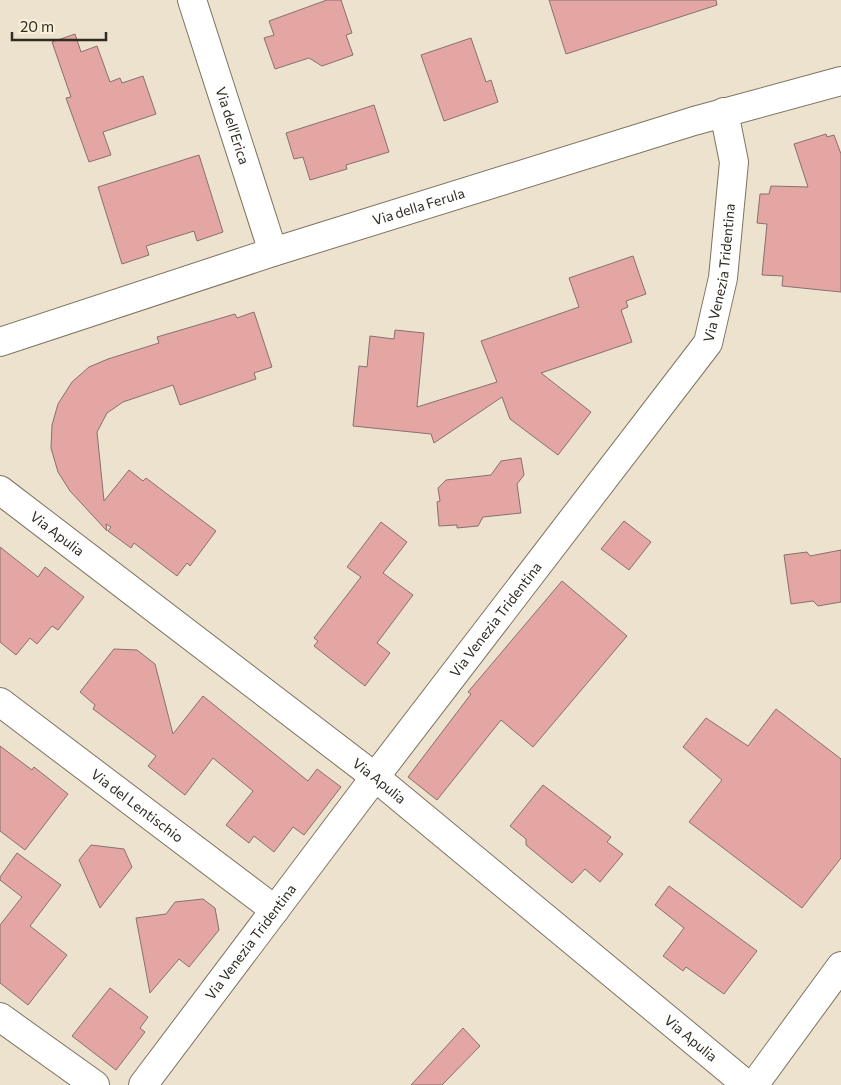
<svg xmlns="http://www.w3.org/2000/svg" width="841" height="1085" font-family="Commissioner,sans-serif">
<rect width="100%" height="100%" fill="#ede2cd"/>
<!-- building -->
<g fill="#e3a6a2" stroke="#88706e">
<polygon points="327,0 341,0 352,33 346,35 353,55 322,66 309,58 275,69 264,38 274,35 269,21"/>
<polygon points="549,0 716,0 717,5 566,54"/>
<polygon points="75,34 81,52 97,46 110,82 120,78 122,83 143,76 156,114 103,132 111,155 89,162 66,98 71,97 52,42"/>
<polygon points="471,38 486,82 491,80 498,102 444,121 421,55"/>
<polygon points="374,105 389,152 346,165 347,169 310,180 303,157 294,159 286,133"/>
<polygon points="826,134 827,137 834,135 841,154 841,292 782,286 783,276 762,275 767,224 757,223 760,194 769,194 771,186 808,187 794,144"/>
<polygon points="199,155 223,232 197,241 194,231 146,246 149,255 122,264 98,187"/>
<polygon points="633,256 646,294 626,301 628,307 621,310 632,342 541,373 591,412 558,455 510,419 502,397 434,443 431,434 353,426 359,366 367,367 370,336 394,339 395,330 424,333 417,407 497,382 481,341 579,307 569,278"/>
<polygon points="254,312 272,367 254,373 256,379 180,405 173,385 123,402 107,413 97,432 104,501 129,470 143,481 146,478 216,531 190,566 187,563 177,576 134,543 131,548 108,531 111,527 106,524 107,531 70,491 58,472 51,448 52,425 58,404 72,382 89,367 108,359 159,343 157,337 235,314 237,318"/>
<polygon points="521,458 524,475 517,484 521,513 483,517 478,526 457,528 457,525 439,526 437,502 440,501 438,488 446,480 491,475 501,461"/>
<polygon points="624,521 651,542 629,570 601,549"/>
<polygon points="381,522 407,542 383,573 413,595 377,643 390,653 365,686 314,646 318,641 314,638 361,577 347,567"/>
<polygon points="0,547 38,577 45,567 84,597 58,630 52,626 37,644 30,638 16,655 0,642"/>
<polygon points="841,550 841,602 818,606 813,601 791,604 784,555 807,552 810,556"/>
<polygon points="562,581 627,636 533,747 501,720 437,800 408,777 471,694 468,692"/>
<polygon points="114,649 137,650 155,664 173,734 203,696 308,781 317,769 341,787 304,835 293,827 274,852 254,836 249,843 226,825 253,791 213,758 185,795 148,766 156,756 93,709 95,705 80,692"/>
<polygon points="776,709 841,759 841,858 802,908 689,822 722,780 683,747 706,718 748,746"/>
<polygon points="0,746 32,770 34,767 68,794 25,850 0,831"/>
<polygon points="543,785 611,837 607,842 623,854 600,882 585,869 572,883 526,845 526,839 510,826"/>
<polygon points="91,845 124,849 132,867 100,908 79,860"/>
<polygon points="17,853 61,885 30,926 67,955 28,1005 0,983 0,925 22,897 0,880 0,877"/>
<polygon points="669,886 757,951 724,994 686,967 683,971 663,956 684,928 655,905"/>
<polygon points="203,899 215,908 219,930 189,967 179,959 150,993 136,918 166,914 175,902"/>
<polygon points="110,988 148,1017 140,1028 145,1032 116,1070 72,1036"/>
<polygon points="463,1028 480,1046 442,1085 411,1085"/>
</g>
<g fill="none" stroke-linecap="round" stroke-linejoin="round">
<defs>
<g id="street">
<path id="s1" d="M192,0L273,252"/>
<path id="s2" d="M0,342L273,252L694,121L841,81"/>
<path id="s3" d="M0,490L375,777L747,1085"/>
<path id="s4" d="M0,702L275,910"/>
<polyline points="0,1017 95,1085"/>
<path id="s5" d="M143,1085L375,777L708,343L723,278L734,162L724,112"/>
</g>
<polyline id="secondary" points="754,1085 841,966"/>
</defs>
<!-- street casing -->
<use href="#street" stroke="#7d7461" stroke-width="30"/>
<!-- secondary casing -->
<use href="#secondary" stroke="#7d7461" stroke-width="30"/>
<!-- street -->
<use href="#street" stroke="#fff" stroke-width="28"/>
<!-- secondary -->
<use href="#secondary" stroke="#fff" stroke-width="28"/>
</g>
<g text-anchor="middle" stroke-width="4.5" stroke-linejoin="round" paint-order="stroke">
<!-- street labels -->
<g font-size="14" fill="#302c24" stroke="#faf0da">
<text dy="5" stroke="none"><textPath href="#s1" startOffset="132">Via dell'Erica</textPath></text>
<text dy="5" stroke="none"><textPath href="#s2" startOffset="440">Via della Ferula</textPath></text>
<text dy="5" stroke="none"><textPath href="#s5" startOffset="1004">Via Venezia Tridentina</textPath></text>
<text dy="5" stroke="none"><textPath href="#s3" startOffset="72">Via Apulia</textPath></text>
<text dy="5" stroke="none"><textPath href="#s5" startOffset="584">Via Venezia Tridentina</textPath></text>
<text dy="5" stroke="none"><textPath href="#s3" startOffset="478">Via Apulia</textPath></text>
<text dy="5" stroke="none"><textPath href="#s4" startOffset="172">Via del Lentischio</textPath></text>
<text dy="5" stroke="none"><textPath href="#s5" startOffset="179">Via Venezia Tridentina</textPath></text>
<text dy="5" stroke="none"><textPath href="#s3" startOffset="882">Via Apulia</textPath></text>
</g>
</g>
<!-- scale -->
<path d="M12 32v8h94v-8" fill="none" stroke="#302c24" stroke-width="2.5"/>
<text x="20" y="32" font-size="15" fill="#302c24" stroke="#faf0da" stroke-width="4" paint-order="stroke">20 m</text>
</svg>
